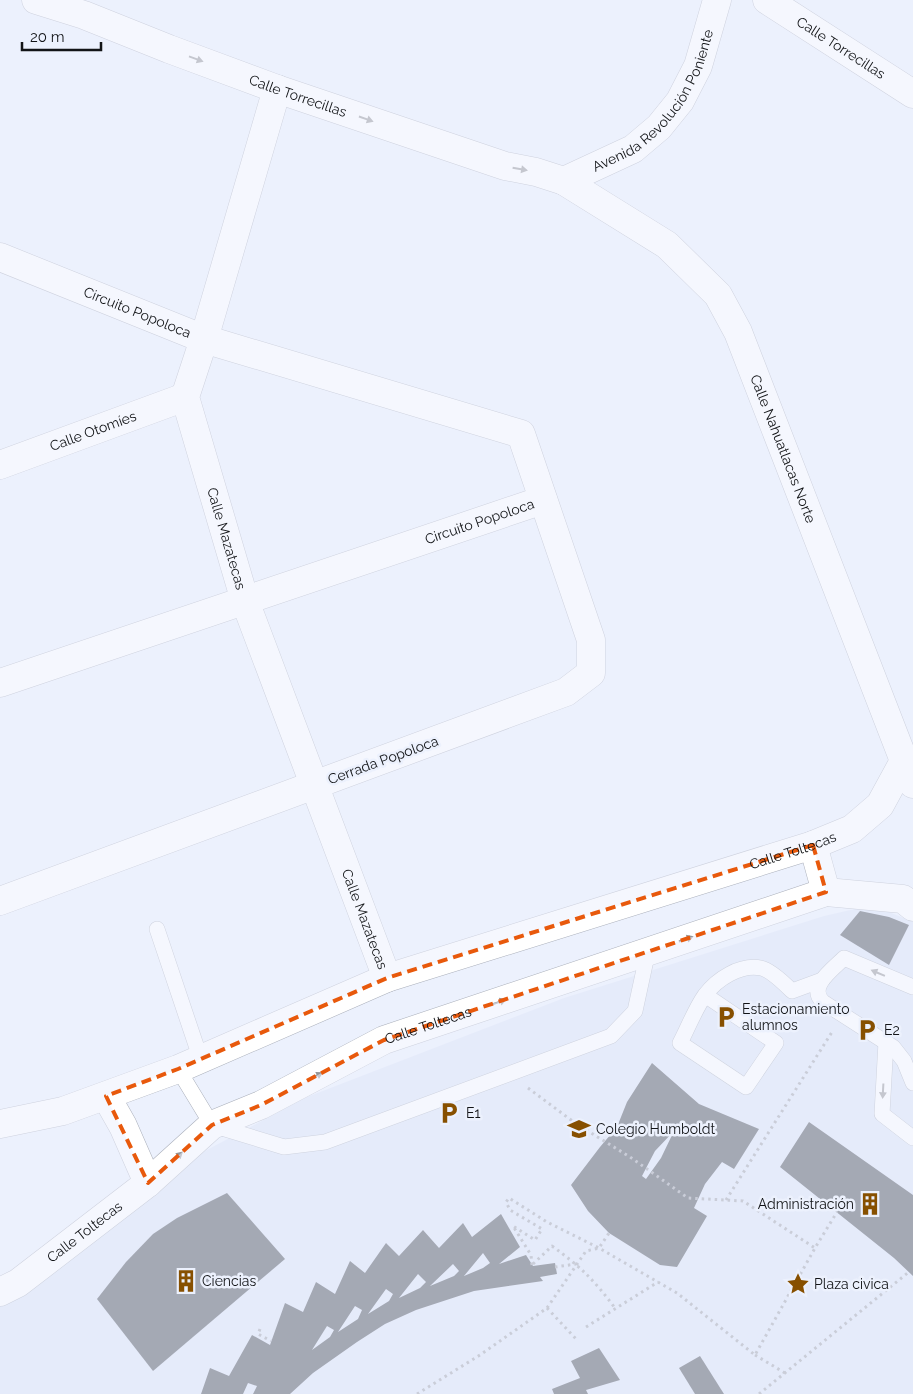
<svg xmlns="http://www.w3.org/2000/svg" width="913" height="1394" font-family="Raleway,sans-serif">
<rect width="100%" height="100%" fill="#ecf1fd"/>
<!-- built -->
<polygon fill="#dce5f7" points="859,908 869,908 889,912 913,922 913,1394 0,1394 0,1304 184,1162 307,1097 564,998 824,916"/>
<!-- building -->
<g fill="#4d525c" fill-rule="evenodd">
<polygon points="860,911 889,917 909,925 889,965 840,935"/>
<path d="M652,1063L699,1104L759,1129L734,1169L722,1162L705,1184L694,1208L707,1216L677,1267L660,1265L609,1233L588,1211L571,1185L600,1147L617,1127L627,1102ZM674,1131L661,1158L646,1179L642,1176L655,1151Z"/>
<polygon points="809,1122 913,1195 913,1276 894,1258 780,1167"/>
<polygon points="227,1193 285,1259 153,1371 97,1299 126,1262 153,1234 177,1218"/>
<path d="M501,1214L520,1247L499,1264L526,1255L533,1266L555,1263L557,1274L540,1277L543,1281L474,1291L416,1310L385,1324L357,1342L313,1373L290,1394H253L257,1386L248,1383L243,1394H201L210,1368L229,1376L252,1335L270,1345L285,1303L303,1312L316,1282L335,1294L350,1261L365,1273L386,1243L399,1256L423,1230L439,1248L463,1223L472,1237ZM483,1253L490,1263L483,1268L464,1276ZM453,1264L459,1271L454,1276L430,1286ZM418,1274L426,1282L420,1288L399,1298ZM386,1289L393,1294L389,1301L368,1314ZM355,1306L362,1310L358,1319L338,1332ZM327,1326L334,1330L330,1337L312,1350Z"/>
<polygon points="599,1348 620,1380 586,1390 588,1394 554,1394 552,1389 580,1378 571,1361"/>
<polygon points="700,1356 724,1394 695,1394 679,1368"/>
</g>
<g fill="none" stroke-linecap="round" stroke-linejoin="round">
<defs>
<g id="lane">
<polyline points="157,929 201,1060"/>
<path d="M913,987L844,958C833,969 807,987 823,1002L893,1047L904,1061L913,1083"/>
<path d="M705,995L776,1043L746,1087L680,1043C688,1028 695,1009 705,995C717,979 740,964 761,968C771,970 785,984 792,991L822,980"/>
<polyline points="886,1042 882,1114 913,1138"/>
<polyline points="178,1069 212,1125 284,1147 325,1142 611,1036 635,1011 648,951"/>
</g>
<g id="street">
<path id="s1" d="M767,0L913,94"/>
<path id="s2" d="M277,89L204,339L185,397L245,601L387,978"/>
<path id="s3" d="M564,181L667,245L718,295L738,332L913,784"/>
<path id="s4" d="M0,257L204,339L521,434L591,640V673L566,692L0,901"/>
<path id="s5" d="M0,465L185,397"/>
<path id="s6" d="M0,683L543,500"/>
<polyline points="813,845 826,892"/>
<polyline points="106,1096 123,1126 148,1183"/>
<path id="s7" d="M0,1124L63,1111L178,1069L387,978L813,845L852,829L880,805L904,761"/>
<path id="s8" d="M0,1292L18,1283L148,1183L212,1125L261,1105L384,1040L826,892L903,899L913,907"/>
</g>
<g id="secondary">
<path id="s9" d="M36,0L84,15L169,49L277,89L505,166L536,172L564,181L633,149L659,127L680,101L698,66L717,0"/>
</g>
</defs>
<!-- lane casing -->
<use href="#lane" stroke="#aaafba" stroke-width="16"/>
<!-- street casing -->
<use href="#street" stroke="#aaafba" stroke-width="29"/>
<!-- secondary casing -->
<use href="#secondary" stroke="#aaafba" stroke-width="29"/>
<!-- path -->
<g stroke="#9fa3ac" stroke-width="3" stroke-dasharray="2.5 4" stroke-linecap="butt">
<polyline points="528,1088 575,1123 630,1157 688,1198 743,1201 815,1248"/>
<polyline points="726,1200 832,1032"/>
<path d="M533,1264L552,1246C581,1267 594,1280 615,1308"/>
<polyline points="532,1265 531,1255 513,1226 535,1240 542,1229 510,1210 506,1202 509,1198 547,1222 599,1248 677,1293 755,1355 815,1248 837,1212"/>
<polyline points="555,1267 576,1264"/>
<polyline points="547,1308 577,1340"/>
<polyline points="586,1327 658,1282"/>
<polyline points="260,1329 258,1334 271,1341"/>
<polyline points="755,1355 785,1373"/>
<polyline points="417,1394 480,1355 547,1308 586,1251 599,1248 609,1233"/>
<polyline points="759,1394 910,1271"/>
</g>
<!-- lane -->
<use href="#lane" stroke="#fff" stroke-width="15"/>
<!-- street -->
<use href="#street" stroke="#fff" stroke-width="28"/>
<!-- secondary -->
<use href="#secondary" stroke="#fff" stroke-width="28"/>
</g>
<!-- one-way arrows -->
<defs><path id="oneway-solid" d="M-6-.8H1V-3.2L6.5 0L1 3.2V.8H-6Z" transform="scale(1.25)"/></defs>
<g fill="#949597">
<use href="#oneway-solid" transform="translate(196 59) rotate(20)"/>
<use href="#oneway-solid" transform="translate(366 119) rotate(19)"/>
<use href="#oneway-solid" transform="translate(520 169) rotate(10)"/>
<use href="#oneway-solid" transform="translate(686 939) rotate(-19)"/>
<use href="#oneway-solid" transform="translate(878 973) rotate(-157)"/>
<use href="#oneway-solid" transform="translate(499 1002) rotate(-19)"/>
<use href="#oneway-solid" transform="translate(316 1076) rotate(-28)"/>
<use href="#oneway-solid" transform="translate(883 1091) rotate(93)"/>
<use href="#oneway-solid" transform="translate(177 1157) rotate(-42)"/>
</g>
<!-- marked area -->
<path d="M0 0H913V1394H0ZM813,845L826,892L384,1040L261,1105L212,1125L148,1183L106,1096L178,1069L387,978Z" fill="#ecf1fd" fill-opacity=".55" fill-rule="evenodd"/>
<path fill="none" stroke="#e8590c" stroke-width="4" stroke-dasharray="10 6" stroke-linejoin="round" d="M813,845L826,892L384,1040L261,1105L212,1125L148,1183L106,1096L178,1069L387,978Z"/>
<!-- icons -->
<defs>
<symbol id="parking-bare" viewBox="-9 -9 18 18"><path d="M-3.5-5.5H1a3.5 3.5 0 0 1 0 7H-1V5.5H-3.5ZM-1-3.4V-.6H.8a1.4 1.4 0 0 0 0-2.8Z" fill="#875000" stroke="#ecf1fd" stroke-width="2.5" paint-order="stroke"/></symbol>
<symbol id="school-bare" viewBox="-9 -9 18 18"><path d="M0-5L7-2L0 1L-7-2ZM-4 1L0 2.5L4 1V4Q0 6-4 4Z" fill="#875000" stroke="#ecf1fd" stroke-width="2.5" paint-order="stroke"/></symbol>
<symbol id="building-bare" viewBox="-9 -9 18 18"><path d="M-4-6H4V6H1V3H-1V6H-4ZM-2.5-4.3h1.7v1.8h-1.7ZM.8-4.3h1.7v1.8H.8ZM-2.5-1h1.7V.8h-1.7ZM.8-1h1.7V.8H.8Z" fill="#875000" stroke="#ecf1fd" stroke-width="2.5" paint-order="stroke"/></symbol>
<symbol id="sight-bare" viewBox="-9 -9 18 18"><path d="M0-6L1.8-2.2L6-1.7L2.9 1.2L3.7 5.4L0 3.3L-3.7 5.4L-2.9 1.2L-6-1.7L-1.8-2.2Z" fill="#875000" stroke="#ecf1fd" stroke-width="2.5" paint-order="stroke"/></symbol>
</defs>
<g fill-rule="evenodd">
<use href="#parking-bare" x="710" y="1001" width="32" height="32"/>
<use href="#parking-bare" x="851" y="1014" width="32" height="32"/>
<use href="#parking-bare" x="433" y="1097" width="32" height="32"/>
<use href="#school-bare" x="563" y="1113" width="32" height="32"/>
<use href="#building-bare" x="854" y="1188" width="32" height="32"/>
<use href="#building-bare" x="170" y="1265" width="32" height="32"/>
<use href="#sight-bare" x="782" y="1268" width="32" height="32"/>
</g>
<g text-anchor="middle" stroke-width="5" stroke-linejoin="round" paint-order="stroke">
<!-- street labels -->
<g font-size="14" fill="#121417" stroke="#ecf1fd">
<text dy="5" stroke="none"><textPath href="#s1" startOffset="88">Calle Torrecillas</textPath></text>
<text dy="5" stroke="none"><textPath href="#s9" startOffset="279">Calle Torrecillas</textPath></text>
<text dy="5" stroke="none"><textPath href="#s9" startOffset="685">Avenida Revolución Poniente</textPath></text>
<text dy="5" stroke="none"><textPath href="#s4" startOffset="148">Circuito Popoloca</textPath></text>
<text dy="5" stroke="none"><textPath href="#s5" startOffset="99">Calle Otomíes</textPath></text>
<text dy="5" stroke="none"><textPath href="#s3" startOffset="360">Calle Nahuatlacas Norte</textPath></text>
<text dy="5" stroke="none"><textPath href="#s6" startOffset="506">Circuito Popoloca</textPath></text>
<text dy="5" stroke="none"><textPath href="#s2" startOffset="469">Calle Mazatecas</textPath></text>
<text transform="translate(383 760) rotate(-20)" y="5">Cerrada Popoloca</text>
<text dy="5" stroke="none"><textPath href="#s7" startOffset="840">Calle Toltecas</textPath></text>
<text dy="5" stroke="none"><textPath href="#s2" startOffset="874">Calle Mazatecas</textPath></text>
<text dy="5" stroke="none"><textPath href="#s8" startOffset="509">Calle Toltecas</textPath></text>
<text dy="5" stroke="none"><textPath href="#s8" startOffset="104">Calle Toltecas</textPath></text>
</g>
<!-- poi labels -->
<g font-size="14" fill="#121417" stroke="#ecf1fd" text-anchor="start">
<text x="742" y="1014">Estacionamiento<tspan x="742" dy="16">alumnos</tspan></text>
<text x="884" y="1035">E2</text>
<text x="466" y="1118">E1</text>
<text x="596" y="1134">Colegio Humboldt</text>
<text x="854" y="1209" text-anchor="end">Administración</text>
<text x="202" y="1286">Ciencias</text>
<text x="814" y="1289">Plaza civica</text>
</g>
</g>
<!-- scale -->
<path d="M22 42v8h79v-8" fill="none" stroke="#121417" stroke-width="2.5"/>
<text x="30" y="42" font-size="15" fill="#121417" stroke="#ecf1fd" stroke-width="4" paint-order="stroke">20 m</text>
</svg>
